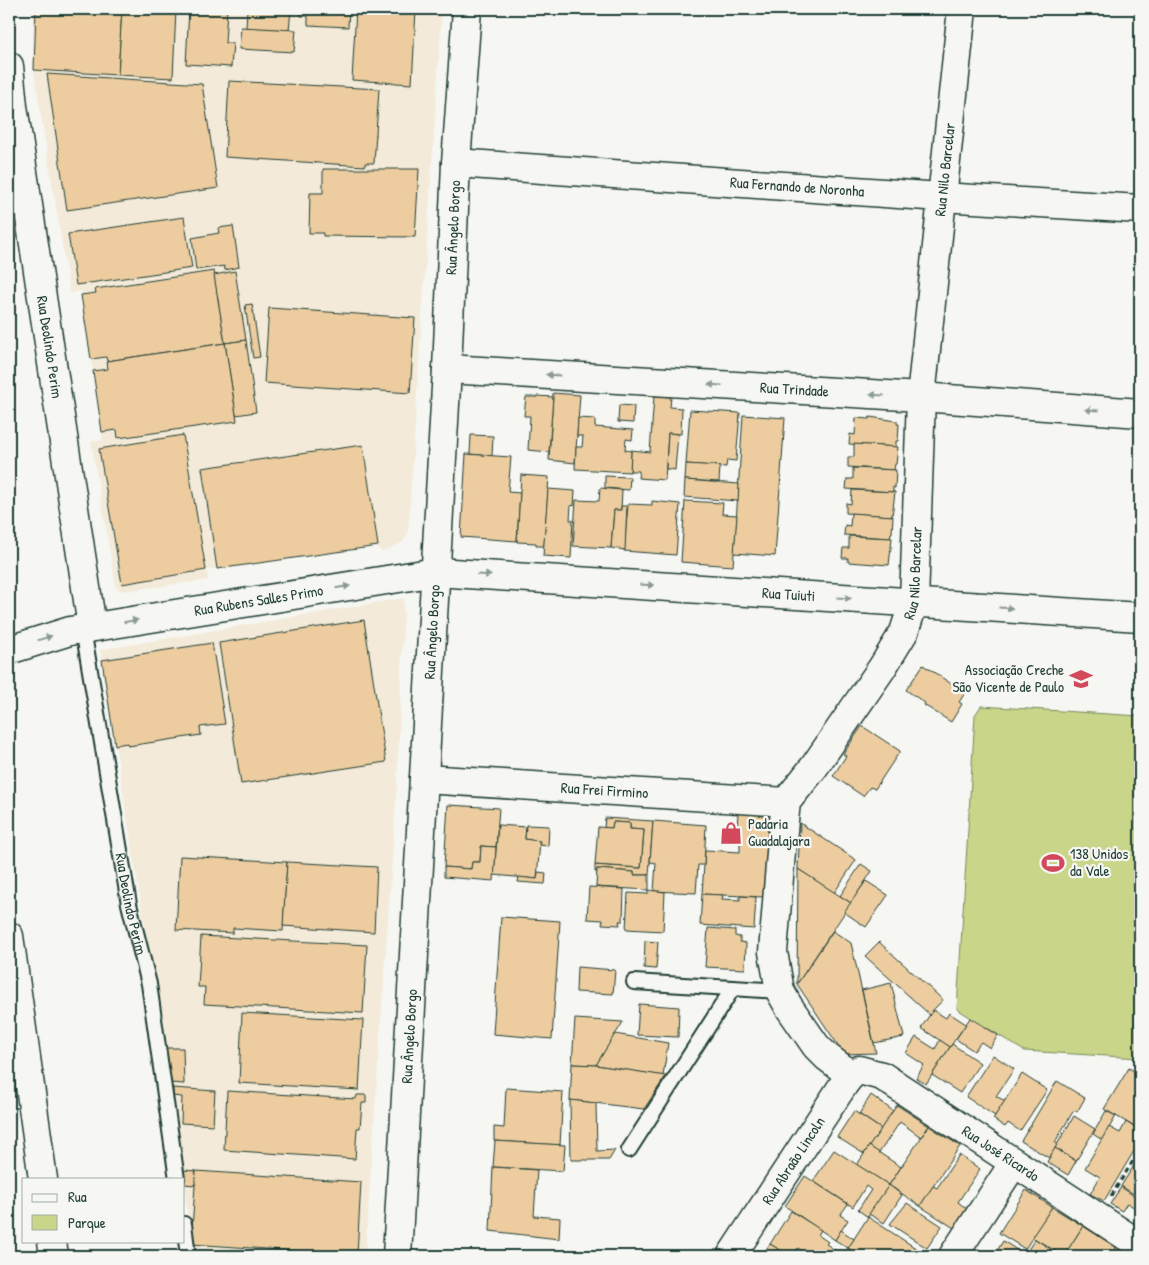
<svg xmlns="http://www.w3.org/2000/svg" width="1149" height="1265" font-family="'Patrick Hand',sans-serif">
<rect width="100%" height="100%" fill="#f6f6f2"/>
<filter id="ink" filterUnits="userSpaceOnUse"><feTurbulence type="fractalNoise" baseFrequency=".02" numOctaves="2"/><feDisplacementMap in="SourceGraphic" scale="10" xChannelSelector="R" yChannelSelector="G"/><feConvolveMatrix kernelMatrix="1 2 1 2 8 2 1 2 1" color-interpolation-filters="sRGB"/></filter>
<g filter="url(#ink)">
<!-- built -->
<g fill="#f3ead9">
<polygon points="33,9 442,9 408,532 403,542 383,552 374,546 207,570 208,580 124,591 120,590 116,587 91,442 103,440 81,291 70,293 33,66"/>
<polygon points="404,598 397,786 365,1256 193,1256 170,1083 100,650"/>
</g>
<!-- green -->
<polygon fill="#c9d588" stroke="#74895e" points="981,706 1140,716 1140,1058 1024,1051 957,1009 975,715"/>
<!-- building -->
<g fill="#edcd9f" stroke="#1f3d34">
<polygon points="36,9 122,9 118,75 34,70"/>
<polygon points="122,9 176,9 173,78 118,75"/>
<polygon points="189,9 227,9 225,43 233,43 231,67 186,64"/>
<polygon points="247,9 291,9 289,30 246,28"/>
<polygon points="302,9 349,9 348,27 308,25 308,16 301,16"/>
<polygon points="356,9 416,9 412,84 352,80"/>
<polygon points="241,27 296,30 294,52 239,49"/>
<polygon points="47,74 202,84 218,188 67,210"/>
<polygon points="229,81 379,89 374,163 365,163 365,166 225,157"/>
<polygon points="323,169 419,169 415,237 323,236 323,233 309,233 310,193 323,193"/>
<polygon points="184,217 192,268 76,285 68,234"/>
<polygon points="233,226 239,267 225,270 224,266 196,270 192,238 219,233 218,228"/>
<polygon points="214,271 225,343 107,361 106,357 91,359 81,295 96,293 95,289"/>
<polygon points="235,271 246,340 225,343 214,275"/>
<polygon points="252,304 260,357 253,358 245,305"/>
<polygon points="269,308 415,318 410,393 264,383"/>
<polygon points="246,340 256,412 236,415 225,343"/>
<polygon points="225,343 237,421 118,438 117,430 102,432 93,371 108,369 107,361"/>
<polygon points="553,393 580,395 575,463 549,460"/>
<polygon points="537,396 553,397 549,452 528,450 530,416 524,416 526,397 537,397"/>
<polygon points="654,396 671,397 670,407 682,408 681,434 668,433 665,480 638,478 639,471 630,471 631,450 650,452"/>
<polygon points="619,405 634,406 633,423 618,422"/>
<polygon points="690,410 740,413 736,461 727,460 726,467 686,464"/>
<polygon points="743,415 785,418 775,556 734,553"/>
<polygon points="870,417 897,421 897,424 899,424 898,441 896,441 896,447 849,444 850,434 855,435 856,418 869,419"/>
<polygon points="578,418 595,419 595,427 633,430 632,440 626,439 625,450 631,451 630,472 575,469 576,447 582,447 583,436 577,436"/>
<polygon points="668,433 678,434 675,470 666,469"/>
<polygon points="183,435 206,570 122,584 99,449"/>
<polygon points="471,435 493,436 492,456 470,454"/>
<polygon points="854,444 898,447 896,464 895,464 894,470 848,467 848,457 854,457"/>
<polygon points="363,445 378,546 217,569 202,468"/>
<polygon points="466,454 511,457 508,492 520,493 517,541 461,537"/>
<polygon points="686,464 720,466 719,482 685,480"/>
<polygon points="853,468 896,470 895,488 893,487 893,492 846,489 847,479 853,479"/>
<polygon points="521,475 549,477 544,546 536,546 536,543 517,542"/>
<polygon points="605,476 630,477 629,490 605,488"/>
<polygon points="685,480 739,484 738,501 684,497"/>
<polygon points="600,488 622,490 621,510 614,510 611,548 573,546 576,500 599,501"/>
<polygon points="548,489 575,491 574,506 571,505 570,520 573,520 571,558 543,556"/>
<polygon points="852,490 895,492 892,516 846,513 846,503 851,504"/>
<polygon points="652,501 680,504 676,555 624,551 628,504 652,505"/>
<polygon points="685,501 723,503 722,514 737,515 733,566 681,562"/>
<polygon points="621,506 627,506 625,550 611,548 614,510 621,510"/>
<polygon points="851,513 893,516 892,533 891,533 890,538 844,535 845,525 850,526"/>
<polygon points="849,536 892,538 889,565 848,562 848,558 842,558 843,548 849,548"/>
<polygon points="364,620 386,762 241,784 219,643"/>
<polygon points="212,643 225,724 200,727 201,735 128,746 127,743 115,745 102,660"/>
<polygon points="923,665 965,693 959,702 962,704 951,722 924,705 925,703 906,690"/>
<polygon points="862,726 900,751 875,789 870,787 863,796 833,776 846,756 843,754"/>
<polygon points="448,805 499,808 496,847 481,846 480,862 472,862 471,869 444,867"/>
<polygon points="738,813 769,815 764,897 702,894 705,850 740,852 740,842 736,842"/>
<polygon points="605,818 653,821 649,875 634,875 634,872 597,869 597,872 595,872 595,865 641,868 644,830 630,829 630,823 613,822 612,828 604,828"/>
<polygon points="653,821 706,825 704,865 698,865 696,893 654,891 656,863 650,862"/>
<polygon points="613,822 630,823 630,829 644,830 641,868 595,865 598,827 612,828"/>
<polygon points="800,823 856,860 834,893 798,869"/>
<polygon points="498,825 526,827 525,839 540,841 537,879 494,875"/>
<polygon points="526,825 549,826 548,846 539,845 540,841 525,839"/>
<polygon points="481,846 496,847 494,881 444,877 444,867 471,869 472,862 480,862"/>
<polygon points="180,856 287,862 283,931 233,928 233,933 176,930"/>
<polygon points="287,862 377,867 374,932 283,926"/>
<polygon points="861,864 872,871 851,903 840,896"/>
<polygon points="597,869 634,872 634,875 649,875 649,890 596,887"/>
<polygon points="798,869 851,903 797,984"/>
<polygon points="538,872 546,873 545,884 518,882 519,877 537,879"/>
<polygon points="866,881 888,895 866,927 844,912"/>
<polygon points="589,887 624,889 623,921 619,921 620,925 602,924 603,920 587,919"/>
<polygon points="648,890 665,892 663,931 626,929 628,893 648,894"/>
<polygon points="702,894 723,895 722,899 740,900 740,896 756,897 754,929 700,925"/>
<polygon points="501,917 560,921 552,1039 493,1034"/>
<polygon points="708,928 735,930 735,936 740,937 740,942 746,943 745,969 705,967"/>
<polygon points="833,931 851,943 876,1053 844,1054 797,984"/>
<polygon points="201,936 367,945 363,1013 204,1004 205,987 198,987"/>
<polygon points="645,941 658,942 656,969 644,968"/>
<polygon points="879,942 943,1000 933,1010 930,1015 865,956"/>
<polygon points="577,967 615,970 613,994 576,992"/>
<polygon points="891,983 904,1037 874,1043 862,990"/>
<polygon points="639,1004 679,1007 678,1037 637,1035"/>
<polygon points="933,1010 946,1018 949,1013 966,1024 950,1047 921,1028"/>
<polygon points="242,1013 363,1020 359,1090 239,1083"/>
<polygon points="970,1018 998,1035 990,1048 981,1042 974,1051 956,1039"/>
<polygon points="575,1019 623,1022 596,1065 572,1064"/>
<polygon points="615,1034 668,1043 663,1076 596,1065"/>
<polygon points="916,1037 935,1049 940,1040 950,1047 926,1084 916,1078 924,1065 906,1053"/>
<polygon points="952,1044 980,1063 960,1093 932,1075"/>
<polygon points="165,1048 183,1048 184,1084 170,1083"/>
<polygon points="993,1055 1014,1069 996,1096 1005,1101 995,1116 966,1097"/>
<polygon points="572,1064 596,1065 666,1076 644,1109 570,1100"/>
<polygon points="1129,1068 1140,1075 1140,1130 1104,1109"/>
<polygon points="1022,1074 1047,1090 1020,1131 1008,1123 1005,1127 993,1119"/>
<polygon points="1057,1081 1085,1098 1077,1112 1074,1110 1055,1142 1058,1144 1049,1158 1021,1141"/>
<polygon points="173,1088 215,1091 213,1125 181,1123 182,1097 173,1096"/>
<polygon points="506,1088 563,1092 560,1145 494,1141 494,1127 504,1128"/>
<polygon points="227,1091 356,1099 357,1095 366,1095 366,1103 362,1103 360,1128 357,1128 355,1159 224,1150"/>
<polygon points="871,1095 893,1111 881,1129 859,1114"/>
<polygon points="570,1100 596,1103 597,1151 615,1150 609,1160 571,1160"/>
<polygon points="897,1105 929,1126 921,1137 900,1122 879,1153 869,1146"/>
<polygon points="854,1111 881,1129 864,1154 837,1137"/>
<polygon points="1106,1111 1116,1116 1102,1140 1093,1134"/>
<polygon points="1074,1116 1095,1129 1076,1161 1055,1148"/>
<polygon points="1126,1122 1140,1131 1140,1141 1104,1201 1090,1194 1100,1177 1085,1168 1109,1127 1120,1133"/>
<polygon points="929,1126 960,1146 920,1206 889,1185"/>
<polygon points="495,1141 565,1145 563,1171 493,1167"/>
<polygon points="869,1146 901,1167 889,1185 857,1165"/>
<polygon points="1055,1148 1076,1161 1068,1175 1047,1162"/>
<polygon points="834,1150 889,1185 868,1217 858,1210 871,1190 866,1186 853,1207 813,1181"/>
<polygon points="959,1155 980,1169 958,1202 967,1209 954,1228 920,1206 933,1186 937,1188"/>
<polygon points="1140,1156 1140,1198 1121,1186"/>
<polygon points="493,1167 537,1170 534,1216 560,1218 559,1239 490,1231"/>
<polygon points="182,1170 196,1171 195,1185 184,1184"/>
<polygon points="196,1171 361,1182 357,1255 191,1244"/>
<polygon points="805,1176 848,1204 840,1215 848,1220 835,1240 785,1206"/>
<polygon points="889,1185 902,1195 884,1223 869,1214"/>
<polygon points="1121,1187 1140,1200 1140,1211 1127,1203 1122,1211 1110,1204"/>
<polygon points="1026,1190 1052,1207 1025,1249 999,1233"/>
<polygon points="907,1203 942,1226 927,1248 890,1224"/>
<polygon points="1052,1207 1083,1226 1064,1256 1032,1237"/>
<polygon points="791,1211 821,1230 818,1235 828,1242 826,1244 838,1252 835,1256 809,1256 798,1248 793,1256 790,1256 770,1244"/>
<polygon points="868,1217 928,1256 860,1256 848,1248"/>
<polygon points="1083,1226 1116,1247 1111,1256 1064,1256"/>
<polygon points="841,1230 854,1239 848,1248 835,1240"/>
<polygon points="1035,1239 1062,1256 1024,1256"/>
<polygon points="1003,1241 1025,1255 1024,1256 994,1256"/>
<polygon points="770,1244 790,1256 761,1256"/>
<polygon points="1116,1247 1130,1256 1111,1256"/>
<polygon points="848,1248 860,1256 842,1256"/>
<polygon points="193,1252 230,1254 230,1256 193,1256"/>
</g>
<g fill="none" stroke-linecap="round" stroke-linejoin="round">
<defs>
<g id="lane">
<path id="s1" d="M83,629L129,904L149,984L177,1179"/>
<polyline points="634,982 780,991"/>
<polyline points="629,1150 733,988"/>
<polyline points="184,1224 188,1256"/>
</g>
<g id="street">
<path id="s2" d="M9,66L13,106L92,627"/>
<path id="s3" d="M456,163L941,197L1140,209"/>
<path id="s4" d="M447,369L921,397L1140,413"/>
<path id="s5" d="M424,779L786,802"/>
<path id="s6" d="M851,1075L827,1057L816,1046L789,1007L780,991L773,952L782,840L786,802L814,767L882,668L904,632L914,602L921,397L962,9"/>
<path id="s7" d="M397,1256L447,369L456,163L467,9"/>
<path id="s8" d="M731,1256L844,1084L851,1075L859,1070L882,1076L1140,1245"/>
<polyline points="953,1256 1014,1163"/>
</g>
<g id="secondary">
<path id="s9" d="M9,650L70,631L436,572L1140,617"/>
<polyline points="9,936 43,1179"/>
<polyline points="52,1241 54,1256"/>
</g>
</defs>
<!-- lane casing -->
<use href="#lane" stroke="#1f3d34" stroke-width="18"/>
<!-- street casing -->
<use href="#street" stroke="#1f3d34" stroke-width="31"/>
<!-- secondary casing -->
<use href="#secondary" stroke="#1f3d34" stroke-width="31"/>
<!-- path -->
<polyline stroke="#1f3d34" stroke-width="3" stroke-dasharray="5 4" stroke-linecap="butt" points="1111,1196 1140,1150"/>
<!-- lane -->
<use href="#lane" stroke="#f6f6f2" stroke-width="14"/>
<!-- street -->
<use href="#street" stroke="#f6f6f2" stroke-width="28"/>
<!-- secondary -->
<use href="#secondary" stroke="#f6f6f2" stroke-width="28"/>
</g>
<!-- one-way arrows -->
<defs><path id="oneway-solid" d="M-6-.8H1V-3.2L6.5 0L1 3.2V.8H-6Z" transform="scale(1.25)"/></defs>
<g fill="#8a9a93">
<use href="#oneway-solid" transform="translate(553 375) rotate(-177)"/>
<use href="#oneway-solid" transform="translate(715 385) rotate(-177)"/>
<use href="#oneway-solid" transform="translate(877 395) rotate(-177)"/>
<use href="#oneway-solid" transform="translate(1092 410) rotate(-176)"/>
<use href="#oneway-solid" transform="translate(484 575) rotate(4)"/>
<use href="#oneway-solid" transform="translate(647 585) rotate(4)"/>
<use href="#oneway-solid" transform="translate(343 587) rotate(-9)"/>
<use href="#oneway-solid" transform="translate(844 598) rotate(4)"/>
<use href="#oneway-solid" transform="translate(1006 608) rotate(4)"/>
<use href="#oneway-solid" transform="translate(131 621) rotate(-9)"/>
<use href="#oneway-solid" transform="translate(45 638) rotate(-17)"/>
</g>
</g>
<!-- icons -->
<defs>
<symbol id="school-bare" viewBox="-9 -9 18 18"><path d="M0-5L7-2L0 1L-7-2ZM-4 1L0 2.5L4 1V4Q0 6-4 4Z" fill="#d1495b" stroke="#f6f6f2" stroke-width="2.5" paint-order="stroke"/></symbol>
<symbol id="shop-bare" viewBox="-9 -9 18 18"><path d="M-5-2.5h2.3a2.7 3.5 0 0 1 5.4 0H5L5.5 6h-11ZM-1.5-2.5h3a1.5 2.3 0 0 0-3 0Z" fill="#d1495b" stroke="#f6f6f2" stroke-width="2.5" paint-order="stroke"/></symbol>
<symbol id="stadium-bare" viewBox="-9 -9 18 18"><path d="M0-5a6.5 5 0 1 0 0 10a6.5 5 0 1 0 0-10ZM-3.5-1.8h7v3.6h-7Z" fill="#d1495b" stroke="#f6f6f2" stroke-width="2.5" paint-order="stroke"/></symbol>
</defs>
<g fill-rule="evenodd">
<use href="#school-bare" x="1065" y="663" width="32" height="32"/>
<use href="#shop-bare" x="715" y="817" width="32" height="32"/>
<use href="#stadium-bare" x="1037" y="847" width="32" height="32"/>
</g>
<g text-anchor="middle" stroke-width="4.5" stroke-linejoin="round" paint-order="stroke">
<!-- street labels -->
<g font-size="15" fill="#1f3d34" stroke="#f6f6f2">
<text dy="5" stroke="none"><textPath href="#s6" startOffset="974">Rua Nilo Barcelar</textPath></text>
<text dy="5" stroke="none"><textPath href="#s3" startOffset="342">Rua Fernando de Noronha</textPath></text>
<text dy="5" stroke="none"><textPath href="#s7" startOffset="1030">Rua Ângelo Borgo</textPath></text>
<text dy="5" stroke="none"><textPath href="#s2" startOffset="284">Rua Deolindo Perim</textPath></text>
<text dy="5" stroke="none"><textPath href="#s4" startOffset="348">Rua Trindade</textPath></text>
<text dy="5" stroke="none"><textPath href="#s6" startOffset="569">Rua Nilo Barcelar</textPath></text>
<text dy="5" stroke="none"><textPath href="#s9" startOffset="788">Rua Tuiuti</textPath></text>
<text dy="5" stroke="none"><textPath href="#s9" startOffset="255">Rua Rubens Salles Primo</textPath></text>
<text dy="5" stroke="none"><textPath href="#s7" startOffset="625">Rua Ângelo Borgo</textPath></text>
<text dy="5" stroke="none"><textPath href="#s5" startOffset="181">Rua Frei Firmino</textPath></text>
<text dy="5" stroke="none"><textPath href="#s1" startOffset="279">Rua Deolindo Perim</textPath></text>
<text dy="5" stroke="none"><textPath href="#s7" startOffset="220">Rua Ângelo Borgo</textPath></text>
<text dy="5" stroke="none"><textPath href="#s8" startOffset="392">Rua José Ricardo</textPath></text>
<text dy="5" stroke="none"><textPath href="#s8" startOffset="114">Rua Abraão Lincoln</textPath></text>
</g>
<!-- poi labels -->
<g font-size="15" fill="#1f3d34" stroke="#f6f6f2" text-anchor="start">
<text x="1064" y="675" text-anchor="end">Associação Creche<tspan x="1064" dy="17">São Vicente de Paulo</tspan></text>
<text x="748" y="829">Padaria<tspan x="748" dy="17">Guadalajara</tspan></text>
<text x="1070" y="859">138 Unidos<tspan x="1070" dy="17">da Vale</tspan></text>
</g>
</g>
<!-- margin -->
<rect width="1149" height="1265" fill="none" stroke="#f6f6f2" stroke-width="30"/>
<rect x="15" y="15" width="1119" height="1235" fill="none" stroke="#1f3d34" stroke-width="2" filter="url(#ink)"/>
<!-- legend -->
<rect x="22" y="1178" width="162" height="65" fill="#f6f6f2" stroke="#a0aca6"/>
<rect x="32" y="1194" width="25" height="8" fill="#f6f6f2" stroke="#a0aca6"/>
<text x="68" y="1202" font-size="15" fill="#1f3d34">Rua</text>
<rect x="32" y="1215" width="25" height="15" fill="#c9d588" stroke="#a0aca6"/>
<text x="68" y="1228" font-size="15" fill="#1f3d34">Parque</text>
</svg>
